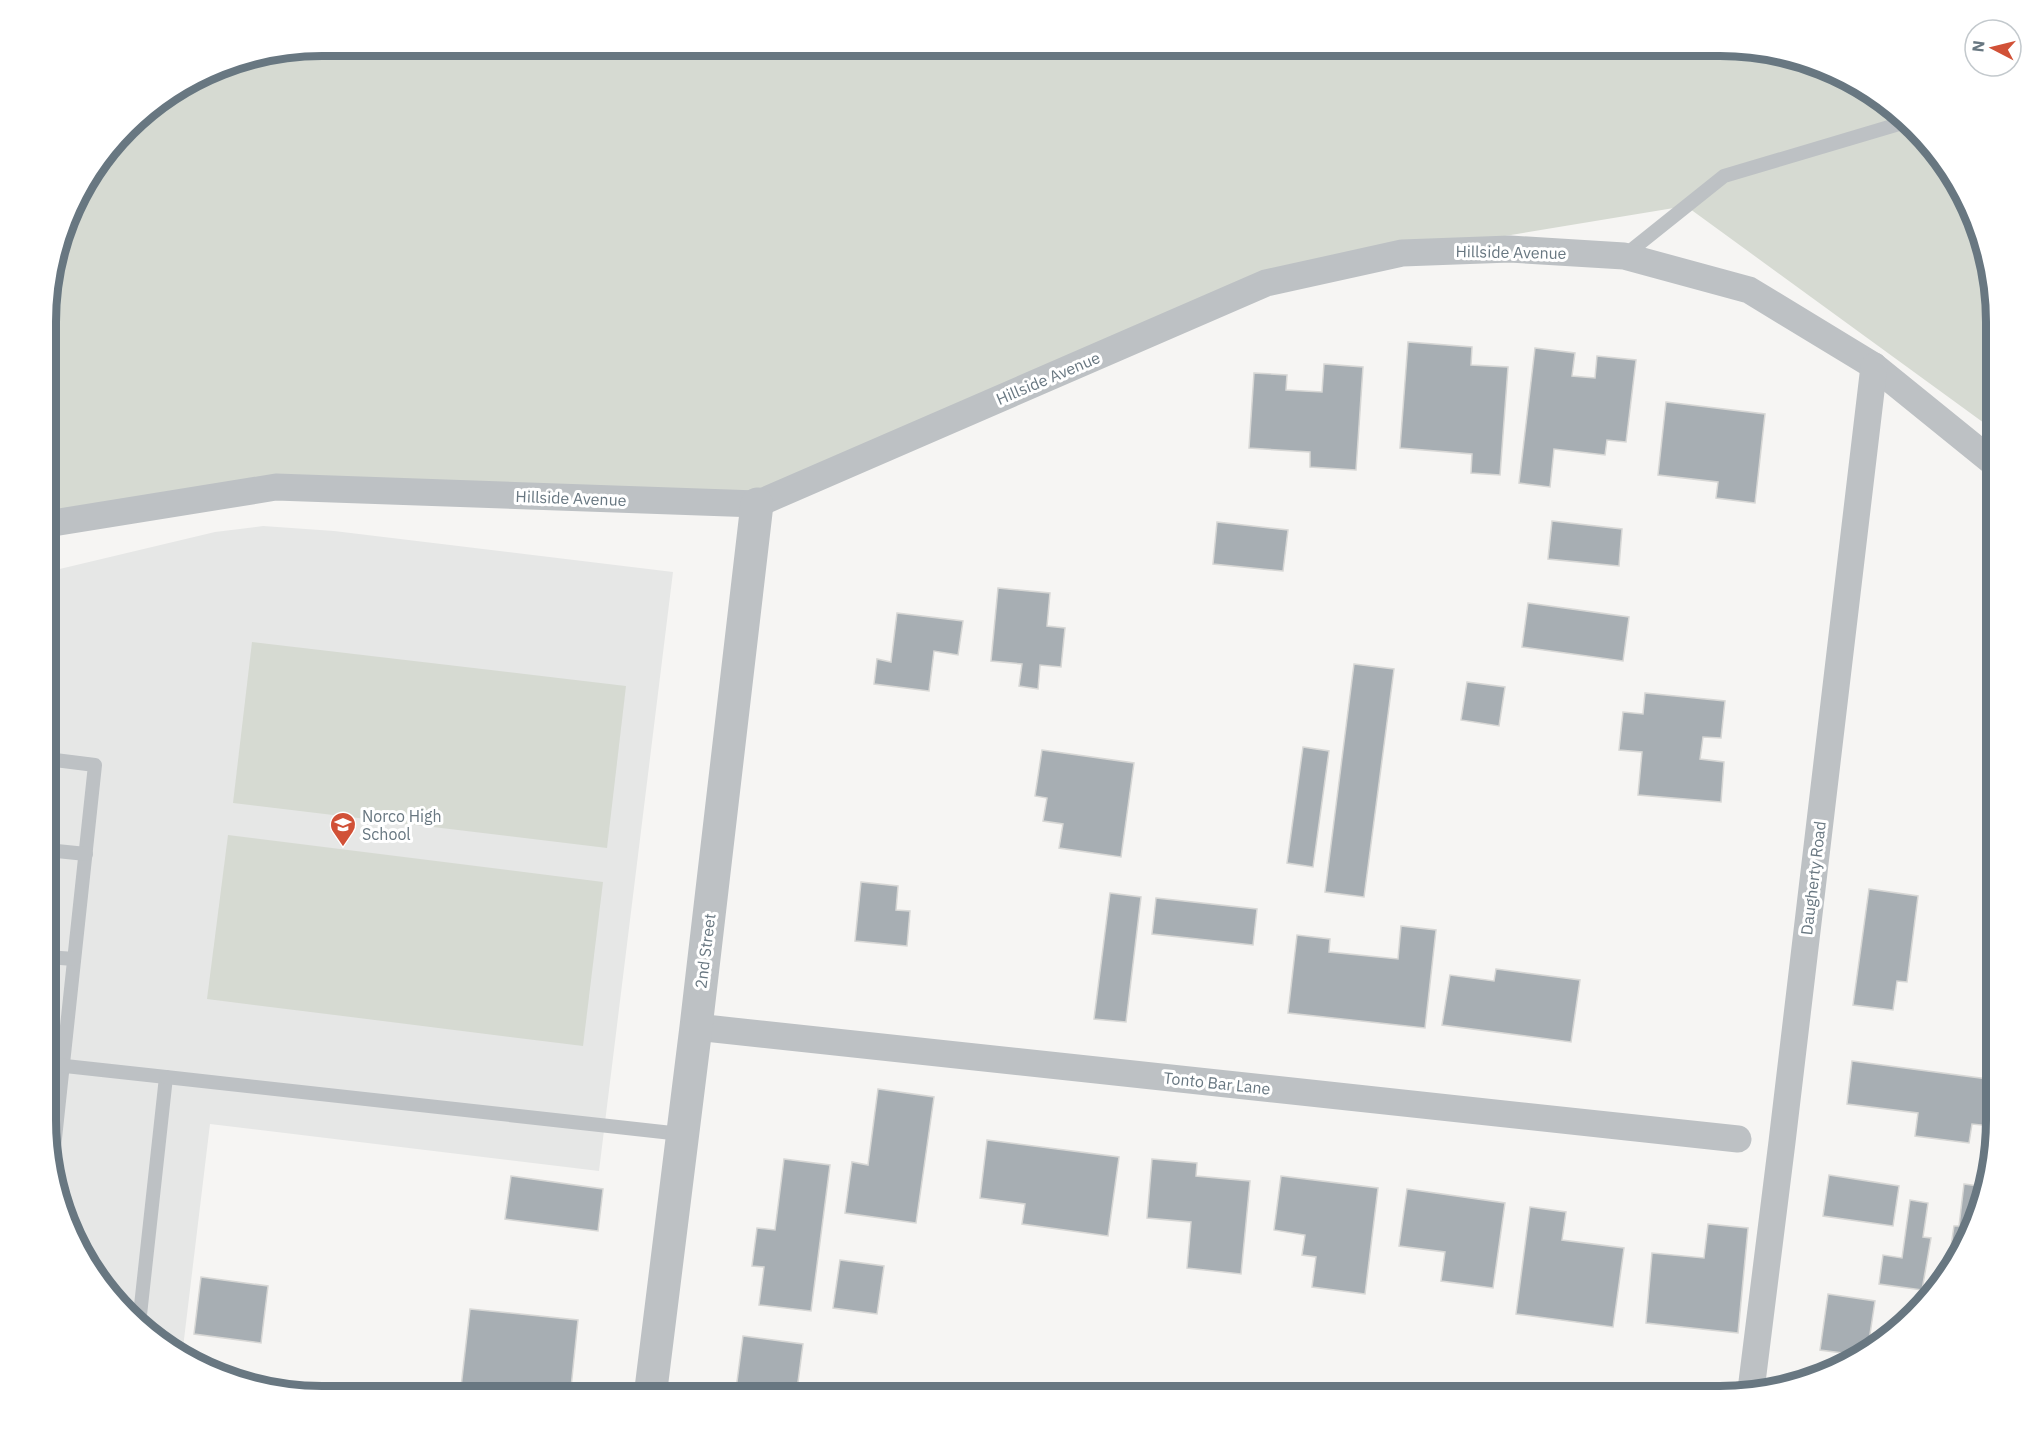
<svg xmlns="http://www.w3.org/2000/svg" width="2041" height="1442" font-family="'IBM Plex Sans',sans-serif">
<rect width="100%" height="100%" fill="#f6f5f3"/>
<!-- built -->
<polygon fill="#e6e7e6" points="263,526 334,531 673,572 599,1171 210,1124 182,1356 153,1340 82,1258 47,1156 47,572 215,532"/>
<!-- green -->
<g fill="#d6dad2">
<polygon points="322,45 1737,46 1825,66 1888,102 1967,199 1995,304 1995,431 1686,206 1402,253 1266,283 757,504 276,487 47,524 47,286 74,199 139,114 216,66"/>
<polygon points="252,642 626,686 607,848 233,803"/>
<polygon points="228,835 603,882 583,1046 207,999"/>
</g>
<!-- building -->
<g fill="#a7aeb3" stroke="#d7d7d5" stroke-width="1.5">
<polygon points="1408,342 1472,347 1471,365 1508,367 1500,475 1471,473 1472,454 1400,448"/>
<polygon points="1535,348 1575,353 1572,376 1595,378 1597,356 1636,360 1626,442 1607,440 1605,455 1554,449 1550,487 1519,483"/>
<polygon points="1324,364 1363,367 1356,470 1310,467 1310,452 1249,448 1254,373 1287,375 1286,390 1322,392"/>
<polygon points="1666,402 1765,414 1755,503 1716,498 1718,482 1658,475"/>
<polygon points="1552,521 1622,529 1619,566 1548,559"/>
<polygon points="1217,522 1288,530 1283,571 1213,564"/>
<polygon points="998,588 1050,593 1047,626 1065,628 1061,667 1040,665 1038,689 1019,686 1022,664 991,661"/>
<polygon points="1528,603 1629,617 1623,661 1522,647"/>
<polygon points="897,613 963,621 958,655 934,651 929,691 874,684 877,659 891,662"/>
<polygon points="1354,664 1394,669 1364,897 1325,892"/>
<polygon points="1467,682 1505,687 1499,726 1461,720"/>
<polygon points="1645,693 1725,701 1721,738 1703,737 1700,759 1724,762 1721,802 1638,795 1642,752 1619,750 1623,712 1643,714"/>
<polygon points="1303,747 1329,751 1313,867 1287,863"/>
<polygon points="1042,750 1134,763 1121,857 1059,848 1063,824 1043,821 1047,798 1035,796"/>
<polygon points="861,882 898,886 896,910 910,911 907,946 855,941"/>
<polygon points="1869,889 1918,896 1907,982 1897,981 1893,1010 1853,1005"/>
<polygon points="1110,893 1141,897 1126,1022 1094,1019"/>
<polygon points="1156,898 1257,909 1253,945 1152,934"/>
<polygon points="1401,926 1436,930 1425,1028 1288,1013 1297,935 1330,939 1329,952 1398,959"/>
<polygon points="1496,969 1580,980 1571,1042 1442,1025 1450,975 1494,981"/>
<polygon points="1852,1061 1995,1080 1991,1126 1972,1124 1969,1143 1915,1136 1918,1113 1847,1104"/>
<polygon points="878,1089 934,1097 916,1223 845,1213 852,1162 868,1165"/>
<polygon points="987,1140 1119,1157 1108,1236 1022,1224 1025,1204 980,1198"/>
<polygon points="784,1159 830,1165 811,1311 759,1305 764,1267 752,1266 757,1228 775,1230"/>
<polygon points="1152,1159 1197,1163 1196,1176 1250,1181 1241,1274 1187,1268 1191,1222 1147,1218"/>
<polygon points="1829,1175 1899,1186 1893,1226 1823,1216"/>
<polygon points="511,1176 603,1189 598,1231 505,1219"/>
<polygon points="1281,1176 1378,1188 1365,1294 1312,1287 1316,1257 1302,1255 1305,1235 1274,1230"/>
<polygon points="1964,1184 1986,1187 1981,1210 1947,1273 1954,1226 1959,1226"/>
<polygon points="1407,1189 1505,1203 1493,1288 1441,1281 1445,1252 1399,1246"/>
<polygon points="1910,1200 1928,1203 1923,1237 1931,1238 1922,1290 1879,1284 1883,1255 1902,1258"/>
<polygon points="1530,1207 1566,1212 1562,1240 1624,1248 1613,1327 1516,1314"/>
<polygon points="1708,1224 1748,1228 1738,1333 1646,1323 1652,1253 1704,1258"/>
<polygon points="840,1260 884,1266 877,1314 833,1308"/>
<polygon points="201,1277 268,1286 261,1343 194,1334"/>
<polygon points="1828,1294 1875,1301 1868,1347 1858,1355 1820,1350"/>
<polygon points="470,1309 578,1320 570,1397 460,1396"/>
<polygon points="743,1336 803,1344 796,1397 735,1397"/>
</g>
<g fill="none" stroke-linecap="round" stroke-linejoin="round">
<!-- service -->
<g stroke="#bdc1c4" stroke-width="14">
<polyline points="1624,256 1724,176 1899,124 1903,121"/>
<polyline points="47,759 95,765 53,1157 54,1175"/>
<polyline points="47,850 86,854"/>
<polyline points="47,957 74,959"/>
<polyline points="47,1064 166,1077 139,1324"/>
<polyline points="166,1077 681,1134"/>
</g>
<!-- minor -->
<g stroke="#bdc1c4" stroke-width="27">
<polyline points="47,524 276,487 757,504 1266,283 1402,253 1510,249 1624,256 1749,290 1874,366 1995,464"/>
<polyline points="696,1027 1738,1139"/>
<polyline points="1751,1390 1782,1142 1874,366"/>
</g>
<!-- tertiary -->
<polyline stroke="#bdc1c4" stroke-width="33" points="650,1397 696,1027 757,504"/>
</g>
<!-- icons -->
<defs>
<symbol id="school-pin" viewBox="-11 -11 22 30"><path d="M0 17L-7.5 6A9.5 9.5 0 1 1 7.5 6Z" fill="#d15137" stroke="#fff"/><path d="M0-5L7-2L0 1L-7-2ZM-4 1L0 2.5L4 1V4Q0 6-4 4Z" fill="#fff"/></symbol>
</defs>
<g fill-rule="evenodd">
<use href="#school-pin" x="328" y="810" width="30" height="40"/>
</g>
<g text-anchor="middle" stroke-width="6" stroke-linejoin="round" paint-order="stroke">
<!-- street labels -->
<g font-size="16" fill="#687781" stroke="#fff">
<text transform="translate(1511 252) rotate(1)" y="6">Hillside Avenue</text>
<text transform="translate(1048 378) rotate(-23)" y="6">Hillside Avenue</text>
<text transform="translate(571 498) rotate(2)" y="6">Hillside Avenue</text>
<text transform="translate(1813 878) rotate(-83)" y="6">Daugherty Road</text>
<text transform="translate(705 951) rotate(-83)" y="6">2nd Street</text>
<text transform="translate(1217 1083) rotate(6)" y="6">Tonto Bar Lane</text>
</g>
<!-- poi labels -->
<g font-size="16" fill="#687781" stroke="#fff" text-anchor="start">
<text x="362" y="822">Norco High<tspan x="362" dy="18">School</tspan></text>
</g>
</g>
<!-- crop -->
<path d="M0 0H2041V1442H0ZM322 56H1720A266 266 0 0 1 1986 322V1120A266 266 0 0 1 1720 1386H322A266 266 0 0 1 56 1120V322A266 266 0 0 1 322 56Z" fill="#fff" fill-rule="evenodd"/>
<path fill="none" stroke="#687781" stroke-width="8" d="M322 56H1720A266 266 0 0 1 1986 322V1120A266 266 0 0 1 1720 1386H322A266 266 0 0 1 56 1120V322A266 266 0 0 1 322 56Z"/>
<!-- north arrow -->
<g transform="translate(1993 48) rotate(277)"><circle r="28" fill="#ffffff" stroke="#c3c9cd" stroke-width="1.5"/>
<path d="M0-4.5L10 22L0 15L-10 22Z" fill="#d15137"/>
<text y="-9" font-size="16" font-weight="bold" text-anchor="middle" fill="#687781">N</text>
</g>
</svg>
